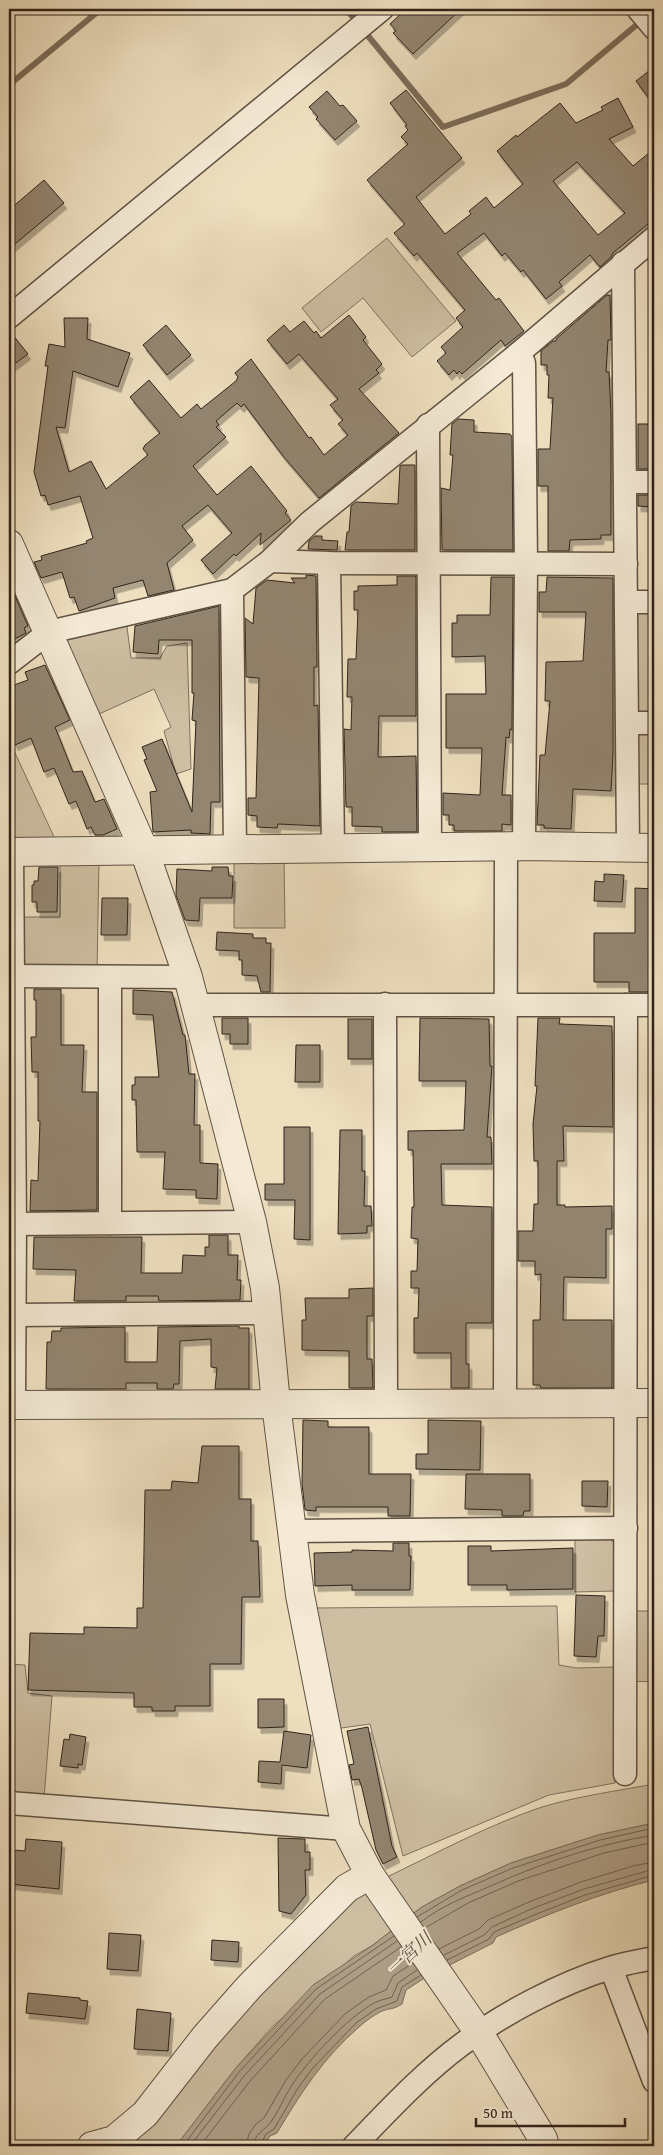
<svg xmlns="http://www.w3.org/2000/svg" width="663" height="2155" font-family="'Gentium Book Plus','Noto Serif JP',serif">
<defs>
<filter id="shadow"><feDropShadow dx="3" dy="5.5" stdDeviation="0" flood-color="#0004"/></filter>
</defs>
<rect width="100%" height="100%" fill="#eedfbf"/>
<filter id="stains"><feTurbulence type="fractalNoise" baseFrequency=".004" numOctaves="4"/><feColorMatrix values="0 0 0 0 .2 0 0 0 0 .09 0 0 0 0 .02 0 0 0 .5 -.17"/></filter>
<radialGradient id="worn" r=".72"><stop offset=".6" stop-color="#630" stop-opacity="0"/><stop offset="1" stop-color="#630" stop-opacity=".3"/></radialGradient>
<!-- green -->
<g fill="#cebfa3" stroke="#80715e">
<polygon points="387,238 456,321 412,357 363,298 321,332 302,308"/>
<polygon points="640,608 654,608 654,718 641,718 634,709 632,617"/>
<polygon points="126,619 131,658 160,658 167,646 187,643 191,769 176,774 164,731 171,727 154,689 97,715 62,643 69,632"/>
<polygon points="654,727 654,784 633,784 633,735"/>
<polygon points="9,740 55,839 9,839"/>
<polygon points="234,859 284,859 285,928 234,928"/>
<polygon points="60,860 99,860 97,972 26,971 23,965 23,917 60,917"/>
<polygon points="575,1536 608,1537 616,1545 615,1591 575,1592"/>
<polygon points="557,1606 559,1665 576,1668 616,1667 615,1783 549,1795 403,1856 370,1724 334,1729 314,1608"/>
<polygon points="632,1611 654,1611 654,1682 630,1681"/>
<polygon points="9,1664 25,1665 28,1693 52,1696 44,1799 9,1797"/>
<path d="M654,1784V1823L598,1835L511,1863L460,1886L422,1907L411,1915L385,1878C437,1853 488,1825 542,1807C578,1796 617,1791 654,1784Z"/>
<polygon points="369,1887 395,1928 373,1945 354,1956 272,2027 235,2069 176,2146 130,2146 206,2046 348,1898"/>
</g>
<!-- water -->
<path fill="#ae9f87" stroke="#7c6d5b" d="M654,1823V1880C600,1893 548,1914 496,1937L493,1943L426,1977L406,1990L402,2004C394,2009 393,2008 385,2010C376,2013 366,2021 359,2027C324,2057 300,2094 277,2133L270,2136L264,2146H176L235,2069L313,1985L373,1945L422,1907L460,1886L511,1863L598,1835Z"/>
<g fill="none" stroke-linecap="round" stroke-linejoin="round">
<!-- shore -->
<g stroke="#706150" stroke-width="1">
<polyline points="417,1917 462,1890 513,1868 600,1840 654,1828"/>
<path d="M421,1922C442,1905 468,1896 493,1885C544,1862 599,1844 654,1835"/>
<polyline points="425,1928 468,1903 518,1881 604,1853 654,1842"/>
<polyline points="439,1949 479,1929 488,1920 529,1902 581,1882 633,1866 654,1862"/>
<polyline points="444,1955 484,1935 492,1927 531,1909 584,1889 654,1869"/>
<polyline points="447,1960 489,1939 494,1932 534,1915 585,1895 654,1875"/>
<polyline points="183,2146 239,2072 316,1989 394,1936"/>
<polyline points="190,2146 244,2076 320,1994 397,1941"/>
<polyline points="200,2146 250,2081 325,1999 401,1947"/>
<polyline points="246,2146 249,2134 256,2124 264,2118 286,2080 302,2059 346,2013 369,1997 386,1990 393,1976 413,1963"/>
<path d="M253,2146C254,2134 264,2131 271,2122C279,2111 284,2097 292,2085C309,2059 347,2018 374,2003C380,2000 386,1999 392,1997L398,1983L417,1970"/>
<polyline points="260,2146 266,2134 274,2129 298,2088 312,2069 356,2023 376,2009 397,2001 402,1987 421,1975"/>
</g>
<!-- stream -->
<g stroke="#7c6d5b" stroke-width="6">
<polyline points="346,9 358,23"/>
<polyline points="364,31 443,127 566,84 640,22"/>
<polyline points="9,85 101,9"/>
</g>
</g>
<!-- building -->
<g fill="#938570" stroke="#31231a" fill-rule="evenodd" filter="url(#shadow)">
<polygon points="406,9 461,9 413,54 393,33 396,31 390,24"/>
<polygon points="654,67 654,105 636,81"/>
<path d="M406,90L462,158L416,197L445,234L471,214L469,211L486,197L494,208L523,184L497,151L516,135L517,137L560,103L576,123L603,110L601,107L618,98L633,127L609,139L633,166L654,149V219L613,253L611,257L600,267L590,255L559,282L562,286L546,299L523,270L521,272L505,253L502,256L484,233L457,253L496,300L499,298L524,331L505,346L501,340L462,374L459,371L457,374L454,370L449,375L437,361L446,353L441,347L463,327L456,318L465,310L417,253L414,256L394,233L405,224L367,180L408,144L401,137L408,130L405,126L407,125L390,103ZM577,162L625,213L598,235L553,181Z"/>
<polygon points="327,91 340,106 343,105 357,121 335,140 316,119 318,117 309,107"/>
<polygon points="44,180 64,203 9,249 9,210"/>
<polygon points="607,295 610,295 611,340 608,340 606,372 609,372 611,413 611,535 601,535 601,539 570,540 569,551 548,551 548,486 538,486 538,449 550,449 553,398 548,398 549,375 547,375 547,365 541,365 541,351 553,341 556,341 556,339"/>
<polygon points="349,315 366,337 363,340 382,364 376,370 379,373 359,389 399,433 319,498 283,456 244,404 241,407 237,403 216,421 219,425 216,427 226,437 193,466 217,495 251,466 287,511 285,513 291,520 260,545 261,533 236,556 234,554 213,574 201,560 232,533 208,505 182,526 193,540 167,563 174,590 148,596 143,580 113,588 115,598 79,611 74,597 70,598 62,572 41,578 34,562 42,560 41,556 87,543 86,541 93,538 80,496 48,505 45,495 41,496 34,472 48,366 45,366 49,344 65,347 64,318 88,318 87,339 130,353 118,387 73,371 65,428 56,427 69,472 91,461 106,489 148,455 143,449 145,445 160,433 130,397 149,380 181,418 197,404 201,409 236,381 238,377 235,373 251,359 309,438 311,437 324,455 348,435 338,424 343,420 330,405 338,399 299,354 287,364 267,340 284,325 290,332 304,321 314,333 316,331 321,338"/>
<polygon points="166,325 191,355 167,375 143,345"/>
<polygon points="9,330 28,354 9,368"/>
<polygon points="458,419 474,420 474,432 510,434 512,437 513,550 442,550 441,488 450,490 453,455 450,455 452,424"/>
<rect x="638" y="424" width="16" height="45"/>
<polygon points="402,465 415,465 415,550 345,550 347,532 349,532 351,506 356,502 398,504 400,466"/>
<polygon points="638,495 654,495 654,507 638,506"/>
<polygon points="315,536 322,536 322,540 338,541 337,550 308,549 309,541"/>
<polygon points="306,575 316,576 317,667 314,667 314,706 318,705 320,826 278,824 277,828 257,827 257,816 248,815 248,798 256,798 259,678 246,677 245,618 253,624 256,588 267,580 295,583 291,578 306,578"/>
<polygon points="397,576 416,576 416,716 379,716 378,757 416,756 417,832 382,832 382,827 352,826 352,807 346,807 344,729 351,730 352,697 347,697 348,659 356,659 358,610 354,610 354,591 358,591 358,586 397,585"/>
<polygon points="491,577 513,577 512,730 510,729 509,738 506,737 502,795 511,795 511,825 502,824 502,831 454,831 454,825 449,825 449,815 443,815 443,793 480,795 482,748 446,748 446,694 486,694 485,656 452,657 452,623 457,623 457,615 490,615"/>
<polygon points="547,577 613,578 613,754 611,791 573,789 571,829 544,828 544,825 537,825 540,755 545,755 550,701 545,701 546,662 583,661 586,612 539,612 539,592 546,592"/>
<polygon points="9,582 28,626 24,628 26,633 9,642"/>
<polygon points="219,606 220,802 211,802 210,834 191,833 191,830 153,832 150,792 157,791 144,760 147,759 142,747 162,739 192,812 196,721 192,720 194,693 192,693 192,640 159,640 158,654 133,652 135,626"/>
<polygon points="45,665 70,720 55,727 73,772 82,771 95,802 104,799 117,829 103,835 95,835 91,827 87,829 76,801 69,804 54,768 44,772 31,738 15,745 9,730 9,691 15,688 14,685 28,680 25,672"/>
<polygon points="39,867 58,867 57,912 37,912 37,902 32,902 32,885 34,885 34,881 38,881"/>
<polygon points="212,867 228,867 229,876 233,876 232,898 200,898 199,921 185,920 176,895 177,869 212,871"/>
<polygon points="604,874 624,875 622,902 594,901 595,881 604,882"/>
<polygon points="635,888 654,889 654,992 629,992 629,982 594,982 594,933 635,933"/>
<polygon points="102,898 128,898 127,935 101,935"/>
<polygon points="217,932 253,934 253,938 266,938 266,943 271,943 270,992 261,992 257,976 242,975 242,960 239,960 239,951 216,950"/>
<polygon points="34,989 61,989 61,1045 84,1045 82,1092 97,1092 97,1210 30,1211 31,1180 38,1181 40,1121 38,1121 38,1072 32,1072 31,1037 36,1037 36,1000 34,1000"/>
<polygon points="133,990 172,992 183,1035 185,1035 189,1074 195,1074 194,1125 200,1125 200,1163 218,1164 217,1199 196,1198 196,1190 163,1189 165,1152 137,1152 136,1100 132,1100 132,1085 135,1085 135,1077 159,1077 153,1015 133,1014"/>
<polygon points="222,1018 248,1018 248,1044 230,1044 230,1034 222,1034"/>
<polygon points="420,1018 489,1019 490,1066 492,1066 487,1137 491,1137 492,1164 441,1164 442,1205 492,1207 492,1323 466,1323 466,1364 469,1364 469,1388 451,1388 451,1353 414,1353 414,1318 418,1318 419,1288 411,1288 411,1271 417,1271 418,1239 411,1238 412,1207 414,1207 413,1150 408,1150 408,1131 464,1130 466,1081 419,1081"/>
<polygon points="538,1018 560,1018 559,1024 612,1026 613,1127 563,1126 564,1161 557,1161 557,1205 565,1205 565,1207 612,1206 612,1229 606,1229 606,1278 564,1277 563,1320 612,1320 612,1388 541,1388 540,1385 533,1385 533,1320 540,1320 541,1274 535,1275 535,1261 518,1261 518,1231 533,1231 534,1204 538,1204 538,1161 534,1161 533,1124 537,1086 535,1086"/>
<rect x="348" y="1019" width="24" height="40"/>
<polygon points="296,1045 320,1045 320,1082 295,1082"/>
<polygon points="284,1127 310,1127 310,1240 294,1239 295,1200 265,1200 265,1184 284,1184"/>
<polygon points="340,1130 362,1130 362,1171 365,1171 364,1206 371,1206 372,1226 367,1226 367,1233 338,1234"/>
<polygon points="209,1235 228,1235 228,1255 238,1255 237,1280 241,1280 240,1300 159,1301 158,1296 126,1296 126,1301 74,1301 76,1270 33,1269 34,1237 142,1237 141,1273 182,1273 183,1255 205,1256 205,1247 209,1247"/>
<polygon points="373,1288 373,1316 367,1316 367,1359 372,1359 373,1388 349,1388 349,1351 302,1350 302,1320 306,1320 305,1298 349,1298 349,1289"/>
<polygon points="239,1326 239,1328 249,1328 249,1389 215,1389 217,1368 211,1367 211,1339 180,1341 179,1384 174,1384 173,1389 157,1389 157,1383 126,1383 126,1389 46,1389 47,1342 51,1342 52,1331 61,1331 61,1328 125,1327 125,1362 157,1362 158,1327"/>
<polygon points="303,1420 328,1421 328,1427 369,1427 369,1474 411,1474 410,1516 388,1516 388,1507 316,1507 316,1511 305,1510 302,1484"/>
<polygon points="428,1420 481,1421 480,1470 416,1469 416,1454 428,1454"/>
<polygon points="202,1446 239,1446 239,1499 251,1499 251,1541 258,1541 260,1597 242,1597 241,1664 210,1664 210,1706 175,1706 175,1711 152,1711 152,1707 134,1707 134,1693 28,1690 30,1633 84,1634 84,1627 137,1628 137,1608 143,1608 145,1490 171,1490 172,1481 198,1483"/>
<polygon points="466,1474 530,1474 530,1511 524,1511 523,1516 502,1516 502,1510 465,1509"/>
<polygon points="582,1481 608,1481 607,1507 582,1506"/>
<polygon points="393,1543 409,1543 409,1556 411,1556 410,1590 352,1590 352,1585 315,1586 314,1553 352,1552 352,1550 393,1551"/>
<polygon points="468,1546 491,1546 491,1551 573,1548 573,1589 507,1590 507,1585 468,1585"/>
<polygon points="576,1595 605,1596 604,1636 598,1636 596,1657 574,1656"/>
<polygon points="258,1699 284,1699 284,1727 258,1728"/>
<polygon points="368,1727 392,1846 397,1857 383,1864 376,1850 362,1788 359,1779 352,1780 349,1765 354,1764 347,1731"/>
<polygon points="284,1731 311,1735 307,1768 282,1765 281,1784 258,1782 259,1761 280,1762"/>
<polygon points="70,1734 86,1737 82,1765 78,1764 78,1768 60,1766 64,1739 69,1740"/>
<polygon points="278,1838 305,1839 305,1852 310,1852 310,1870 305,1870 306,1895 291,1914 279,1911"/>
<polygon points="26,1839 62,1842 59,1889 9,1884 9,1867 13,1868 14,1850 25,1851"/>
<polygon points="109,1933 141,1935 138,1971 107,1969"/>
<polygon points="212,1940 239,1942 238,1962 211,1960"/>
<polygon points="28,1993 80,1998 80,2000 88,2001 85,2019 26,2013"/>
<polygon points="137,2009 171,2013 168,2051 134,2049"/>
</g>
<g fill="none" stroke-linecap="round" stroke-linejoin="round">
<defs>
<g id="minor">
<polyline points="638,9 654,28"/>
<polyline points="623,263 628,847"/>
<polyline points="9,317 382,9"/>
<polyline points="519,353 524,363 526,564 524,846"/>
<polyline points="428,425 430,847"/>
<polyline points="625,482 654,482"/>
<polyline points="270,561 329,563 626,564"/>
<polyline points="329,563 333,847"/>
<polyline points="232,590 235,848"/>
<polyline points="626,602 654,602"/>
<polyline points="9,663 49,632 232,590 270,561 310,522 519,353 654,238"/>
<polyline points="628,723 654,723"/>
<polyline points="12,852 15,1224 14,1405"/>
<polyline points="9,976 188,977"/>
<polyline points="110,977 110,1223"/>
<polyline points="385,1004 386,1404"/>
<polyline points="195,1005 654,1005"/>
<polyline points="9,1224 252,1222"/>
<polyline points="15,1315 267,1313"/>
<polyline points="505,1404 506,846"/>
<polyline points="292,1531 626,1528"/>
<polyline points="625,1774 626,1005"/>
<polyline points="9,1803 346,1829"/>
<polyline points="611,1968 654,2081"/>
<path d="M354,2146C388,2111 422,2074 461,2045C502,2014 561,1983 610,1968C624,1963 640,1961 654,1958"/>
</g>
<g id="tertiary">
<polyline points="9,544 144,850 188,977 252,1222 265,1288 276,1404 300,1595 346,1829 370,1875 479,2033 543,2139 545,2146"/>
<polyline points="9,852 524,846 654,848"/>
<polyline points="9,1405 654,1403"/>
<polyline points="92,2146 114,2140 145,2114 205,2037 249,1987 347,1888 370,1875"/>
</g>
</defs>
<!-- minor casing -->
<use href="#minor" stroke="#605243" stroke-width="25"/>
<!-- tertiary casing -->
<use href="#tertiary" stroke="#605243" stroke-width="30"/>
<!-- minor -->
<use href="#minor" stroke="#f4ead5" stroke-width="22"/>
<!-- tertiary -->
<use href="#tertiary" stroke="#f4ead5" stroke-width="28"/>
</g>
<g text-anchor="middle" stroke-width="4" stroke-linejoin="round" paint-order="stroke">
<!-- water labels -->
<g font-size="18" font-style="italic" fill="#5d4e40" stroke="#f4ead5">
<text transform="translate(409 1954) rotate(-43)" y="6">一宮川</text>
</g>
</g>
<!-- margin -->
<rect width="663" height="2155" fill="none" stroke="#eedfbf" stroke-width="30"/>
<rect x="10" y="10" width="643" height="2135" fill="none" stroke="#31231a" stroke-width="2.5"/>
<rect x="15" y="15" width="633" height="2125" fill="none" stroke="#31231a"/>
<!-- scale -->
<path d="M476 2118v8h149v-8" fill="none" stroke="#31231a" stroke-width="2.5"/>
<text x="483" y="2118" font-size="15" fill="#31231a" stroke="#f4ead5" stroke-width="4" paint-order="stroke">50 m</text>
<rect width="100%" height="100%" filter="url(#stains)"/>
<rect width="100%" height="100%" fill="url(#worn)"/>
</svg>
